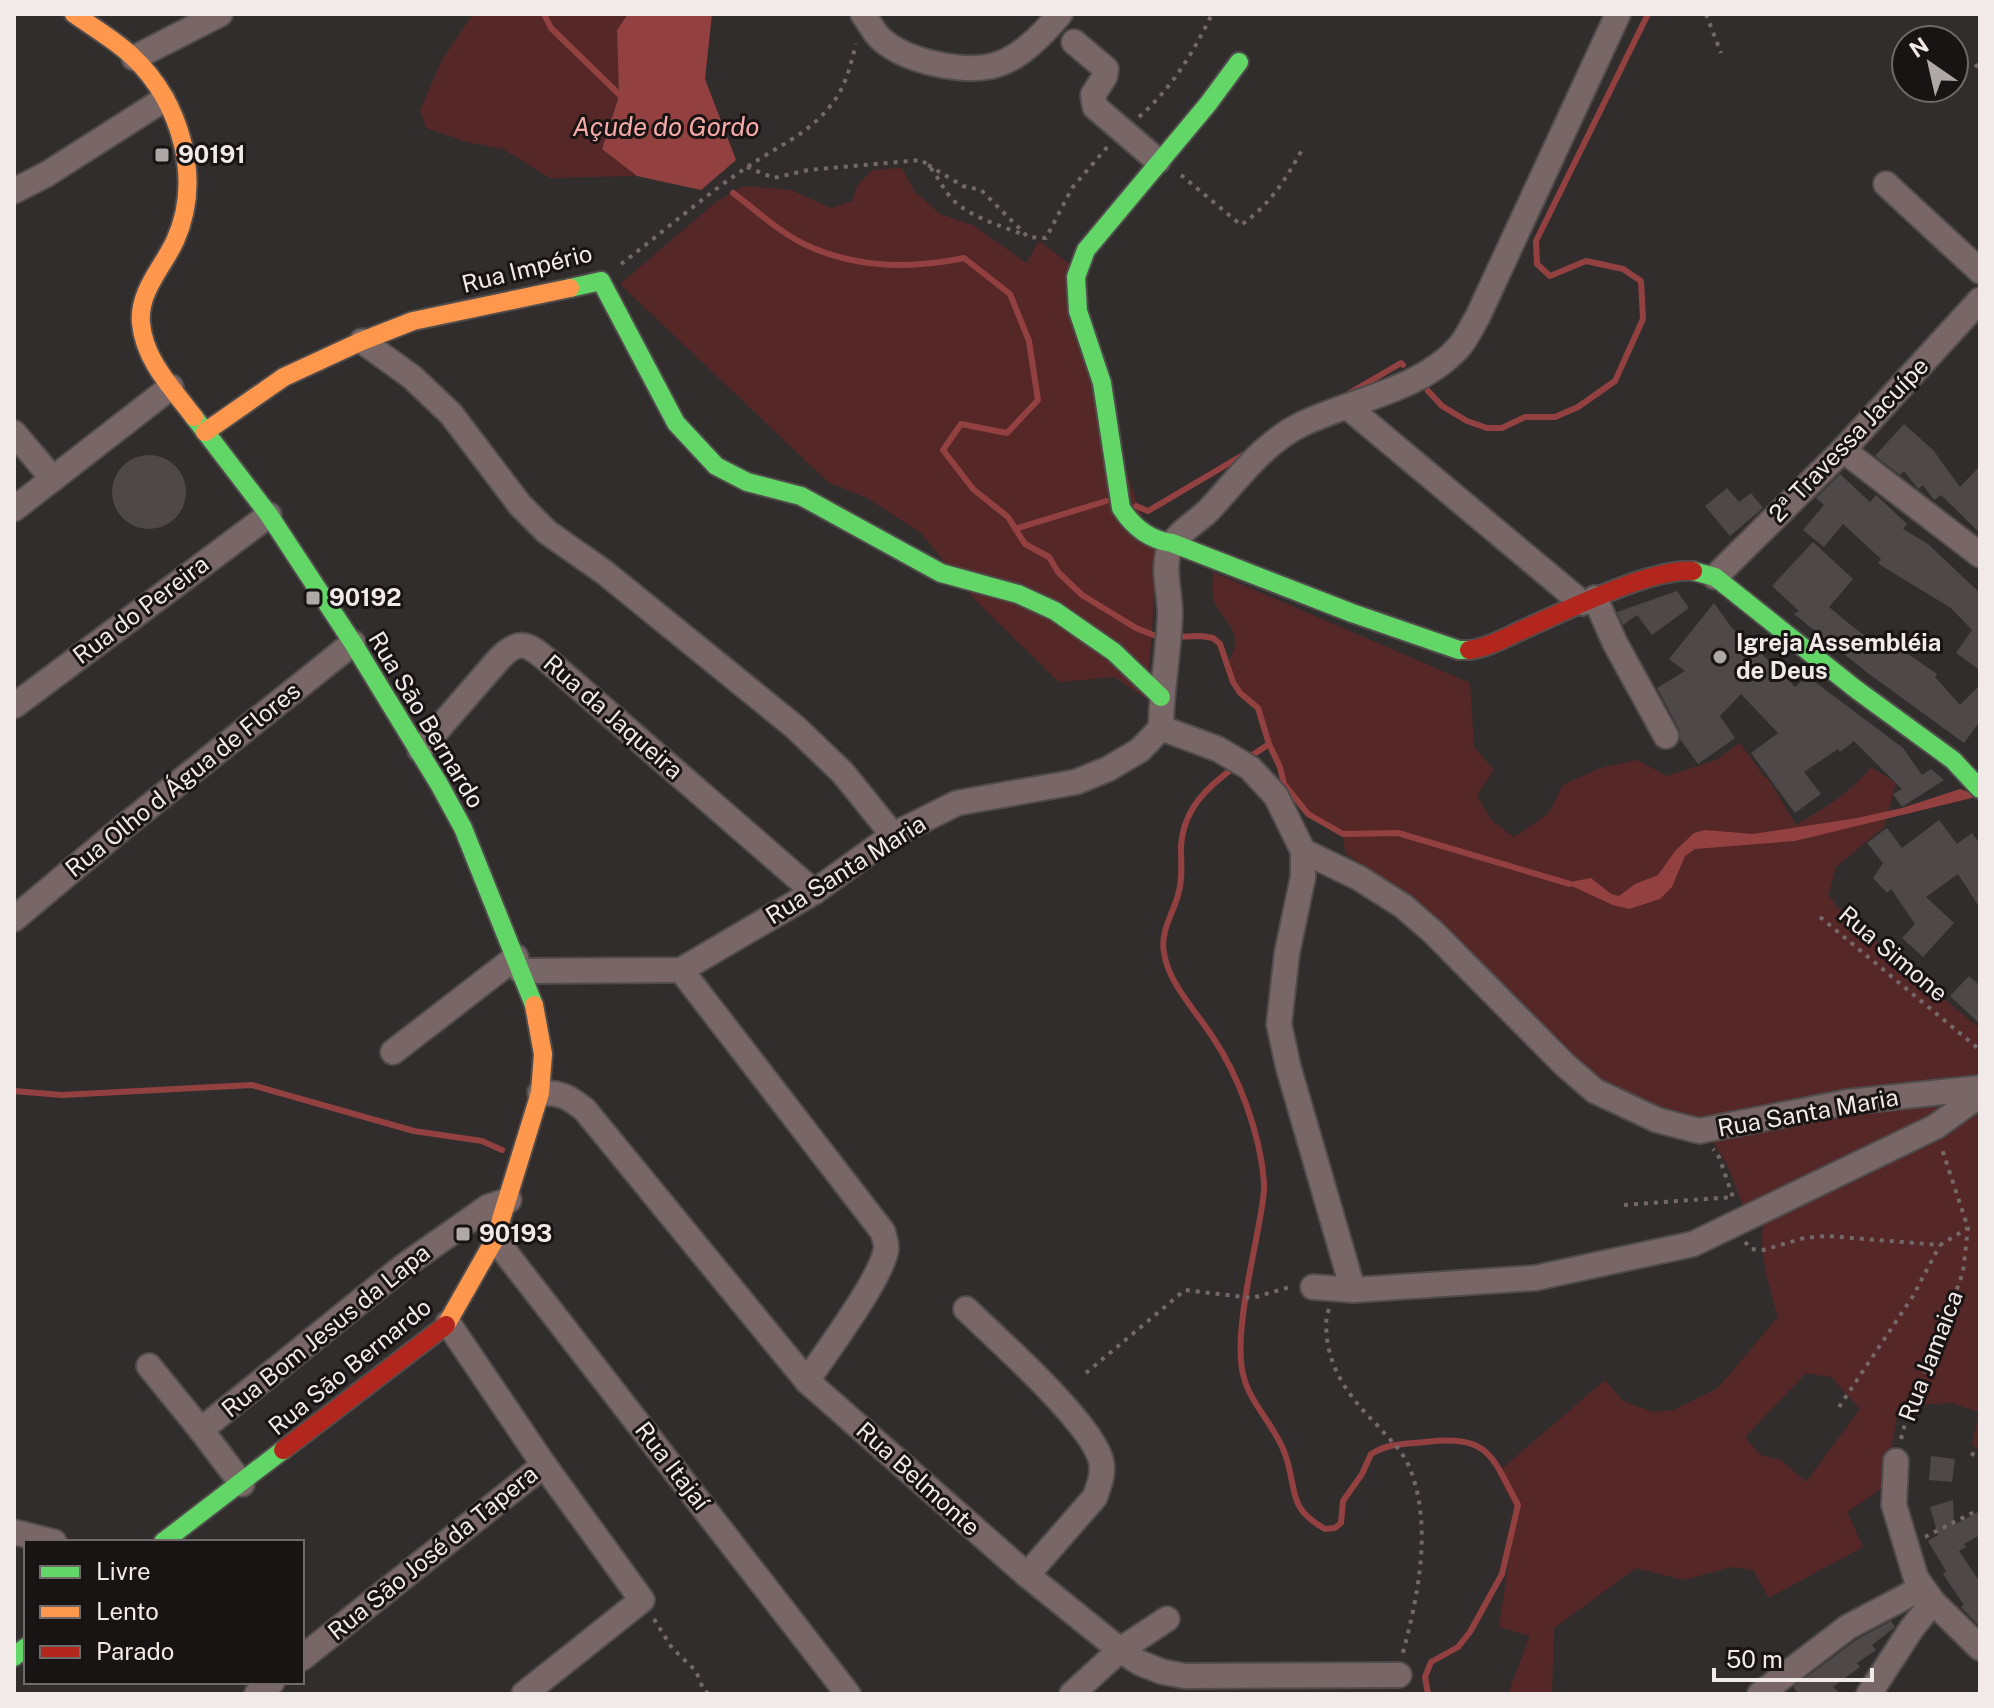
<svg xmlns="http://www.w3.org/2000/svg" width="1994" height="1708" font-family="'Public Sans',sans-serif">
<rect width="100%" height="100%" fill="#322d2d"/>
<!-- green -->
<g fill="#562727" fill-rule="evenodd">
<polygon points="473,14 628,14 617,31 619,96 602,148 637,176 550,178 503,149 467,142 426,128 420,110 442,60"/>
<polygon points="902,168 914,191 940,214 973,225 1026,263 1039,241 1071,265 1095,383 1157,559 1147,699 1114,677 1059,682 977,602 921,533 867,498 828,482 620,284 716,202 743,186 791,190 831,208 852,201 857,186 872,170"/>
<path d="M1213,572L1470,683L1474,747L1494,770L1477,795L1491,820L1514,837L1548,814L1563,785L1600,768L1637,760L1667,776L1716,760L1740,743L1765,778L1767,777L1796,825C1824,808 1851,793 1871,767L1896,783L1884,827L1836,867L1828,895L1840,910L1980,1029V1083L1705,1124L1668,1116L1609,1086L1551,1035L1408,896L1345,853L1343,834L1308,814L1284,784L1280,767L1269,744L1258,708L1240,693L1227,664C1245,635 1229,628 1216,605C1211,597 1213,582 1213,572Z"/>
<polygon points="1976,1092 1923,1125 1743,1206 1727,1164 1710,1137"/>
<path d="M1980,1100V1453L1972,1444L1979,1412L1951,1403L1899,1406L1884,1487L1847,1512L1863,1547L1769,1598L1753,1570L1731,1567L1684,1580L1636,1568L1554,1628L1552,1694H1508L1530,1636L1499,1627L1513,1533V1505L1497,1473L1605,1380L1623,1401L1653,1412L1674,1410L1718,1388L1778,1317C1768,1284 1758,1252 1764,1218ZM1806,1373L1831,1377L1860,1409L1806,1482L1781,1460L1760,1455L1745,1437Z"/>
</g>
<!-- water -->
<g fill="#934040">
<polygon points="628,14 712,14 705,79 736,160 701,190 637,176 602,149 619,96 617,30"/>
<polygon points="1960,789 1980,796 1795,841 1695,849 1685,856 1672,887 1660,899 1629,909 1613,905 1565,883 1591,878 1611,894 1619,896 1635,884 1658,875 1675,851 1694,833 1705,830 1753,834 1857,818 1902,808"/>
</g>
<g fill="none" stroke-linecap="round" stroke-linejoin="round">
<!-- stream -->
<g stroke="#934040" stroke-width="6">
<polyline points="544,14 551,28 626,101"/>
<path d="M733,193C756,210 779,232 804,244C854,268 911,269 964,258L1010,294L1029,341L1038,400L1007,433L961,424L943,450L973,489L1008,517L1025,544L1049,557L1058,572L1082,595L1136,628L1161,638"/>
<polyline points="1428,391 1442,406 1467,421 1487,428 1502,428 1525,417 1555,417 1578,407 1615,381 1643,319 1641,281 1623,269 1586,261 1550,276 1537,264 1536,241 1648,14"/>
<polyline points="1348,394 1401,363 1403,365"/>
<polyline points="1136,506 1148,511 1248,452"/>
<polyline points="1015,529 1106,501"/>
<polyline points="1172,637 1201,636 1213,638 1220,644 1233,682 1240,693 1258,708 1269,744 1280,767 1284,784 1308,814 1343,834 1398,833 1570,884"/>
<polyline points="1245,760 1269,744"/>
<path d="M1236,766C1207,787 1183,809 1181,847C1181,863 1183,879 1178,895C1173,914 1160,931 1164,953C1169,984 1195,1010 1212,1036C1239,1076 1260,1133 1264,1182C1265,1195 1261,1211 1259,1224C1252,1263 1234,1337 1243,1374C1249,1403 1275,1425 1285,1454C1298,1490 1286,1507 1325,1529L1335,1528L1341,1523L1343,1501L1362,1474L1371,1454C1389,1443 1405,1444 1425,1442C1489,1435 1491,1454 1518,1505L1502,1574L1470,1632L1458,1647L1431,1662L1425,1677L1428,1694"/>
<polyline points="14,1091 62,1095 252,1085 414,1131 482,1141 502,1150"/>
</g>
</g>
<!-- building -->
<g fill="#4e4948">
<polygon points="1904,424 1933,450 1960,487 1980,466 1980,533 1941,495 1934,500 1923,485 1918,489 1904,471 1900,475 1875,456"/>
<circle cx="149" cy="492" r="37"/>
<polygon points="1840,474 1870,502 1876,495 1907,524 1903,529 1928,544 1980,593 1980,670 1956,653 1972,630 1951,608 1885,568 1878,563 1881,559 1843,524 1824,547 1803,530 1824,505 1816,498"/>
<polygon points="1727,488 1739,502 1751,493 1763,508 1730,536 1705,506"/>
<polygon points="1813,542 1853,579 1829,607 1852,626 1885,651 1892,643 1937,674 1935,677 1960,705 1980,685 1980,721 1964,743 1869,674 1794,614 1799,611 1772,586"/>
<polygon points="1677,591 1689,608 1652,635 1637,615 1623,625 1617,612"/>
<polygon points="1714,603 1732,628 1749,641 1795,687 1807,676 1903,748 1922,775 1931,769 1944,780 1902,807 1893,794 1902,789 1854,741 1840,752 1838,749 1804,772 1821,794 1795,813 1751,753 1778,733 1741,694 1720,716 1735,738 1698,764 1680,739 1679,729 1657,688 1685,671 1669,659"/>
<polygon points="1939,820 1957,844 1972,833 1980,844 1980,908 1958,874 1926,897 1954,923 1923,957 1902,938 1915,924 1891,889 1887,893 1873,878 1883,863 1867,843 1887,828 1902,848"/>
<polygon points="1969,976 1980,986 1980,1024 1950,996"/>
<polygon points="1931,1456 1955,1459 1952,1482 1929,1480"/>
<polygon points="1953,1500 1954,1525 1980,1511 1980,1535 1964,1544 1966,1547 1959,1551 1980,1582 1980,1627 1961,1607 1964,1605 1943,1574 1946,1571 1928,1541 1938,1535 1930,1507"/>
<polygon points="1891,1621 1895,1627 1872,1645 1876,1650 1857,1663 1860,1667 1833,1687 1841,1694 1799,1694 1793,1687 1856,1640"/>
</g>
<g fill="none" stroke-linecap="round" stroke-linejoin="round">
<defs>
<g id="street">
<path d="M863,14C869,22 874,33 881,39C905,61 960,73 992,66C1019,60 1043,34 1060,14"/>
<polyline points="1074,42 1106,69 1105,76 1093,95 1095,107 1158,161"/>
<polyline points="134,58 220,14"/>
<polyline points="1886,184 1980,271"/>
<polyline points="14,191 47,174 163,100"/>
<polyline points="362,341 412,377 451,414 520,505 547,532 604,572 795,727 843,773 893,835"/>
<polyline points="1349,408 1582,603"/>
<polyline points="14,433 53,479"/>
<polyline points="1843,450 1980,555"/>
<polyline points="14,509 171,387"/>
<polyline points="1715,577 1843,450 1980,300"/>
<polyline points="1595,598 1615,643 1666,736"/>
<polyline points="14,706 269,515"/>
<path d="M1161,728C1161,689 1169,652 1170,613C1170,593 1163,573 1168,553C1173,535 1196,523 1209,510C1238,479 1263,443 1302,424C1352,400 1421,390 1459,347C1467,338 1472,326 1478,316L1618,14"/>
<polyline points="1161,728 1218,749 1250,768 1276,796 1303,851 1303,877 1287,953 1279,1024 1288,1066 1353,1290"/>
<path d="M420,750L499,659C522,635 531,647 553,665L814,892"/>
<polyline points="1303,851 1359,878 1403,906 1433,932 1565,1065 1595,1091 1657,1120 1699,1131 1848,1102 1980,1088"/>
<polyline points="14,919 121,829 353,643"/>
<path d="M681,970L883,1232C884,1237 887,1245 886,1250C880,1281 826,1352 807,1381"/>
<polyline points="521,971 681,970 814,892 893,835 957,803 1076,782 1108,769 1140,750 1161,728"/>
<polyline points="393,1052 516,957"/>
<path d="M540,1093C560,1092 569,1097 585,1110L807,1381L1027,1575L1120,1650L1140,1663L1163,1672L1185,1676L1399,1675"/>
<polyline points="495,1239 848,1694"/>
<polyline points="1313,1287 1353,1290 1535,1278 1693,1244 1935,1127 1980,1095"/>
<path d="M966,1309C997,1339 1093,1424 1101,1461C1104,1474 1099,1485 1095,1497L1027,1575"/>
<polyline points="149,1366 201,1430"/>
<polyline points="1896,1461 1894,1505 1916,1578 1933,1602 1980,1648"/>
<polyline points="242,1484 201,1430 404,1266 488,1207 509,1200"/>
<polyline points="14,1532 54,1542"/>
<polyline points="302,1658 544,1465 448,1323"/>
<polyline points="257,1694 272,1682"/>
<polyline points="524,1694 642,1600 544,1465"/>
<polyline points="1072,1694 1120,1650 1167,1619"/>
<polyline points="1760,1694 1848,1627 1922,1588"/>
<polyline points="1869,1694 1912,1628 1933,1602"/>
</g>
<g id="fast">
<path d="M1239,62L1208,104L1086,250L1076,277L1078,311L1102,383L1121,508C1133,527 1150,540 1172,543L1352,613L1459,650H1469"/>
<polyline points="570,288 601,281 676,423 716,466 747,482 801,496 941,573 1018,594 1055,611 1114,652 1161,697"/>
<polyline points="194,417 269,515 353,643 439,784 463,828 534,1005"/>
<polyline points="1693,571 1715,577 1857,690 1953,760 1980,789"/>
<polyline points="163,1542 283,1450"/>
<polyline points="14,1657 26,1647"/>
</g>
<g id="slow">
<path d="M74,14C94,28 115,40 133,57C181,103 203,179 175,241C163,267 138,292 141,323C144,360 173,389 194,417"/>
<polyline points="205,432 284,377 362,341 413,321 570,288"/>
<polyline points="446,1325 495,1239 540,1093 543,1054 534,1005"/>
</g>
<g id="jam">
<path d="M1469,650C1487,648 1505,638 1522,630C1563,612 1650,568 1693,571"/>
<polyline points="283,1450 446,1325"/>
</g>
</defs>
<!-- street casing -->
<use href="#street" stroke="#504c4c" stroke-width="28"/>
<!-- fast casing -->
<use href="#fast" stroke="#504c4c" stroke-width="22"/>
<!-- slow casing -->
<use href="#slow" stroke="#504c4c" stroke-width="22"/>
<!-- jam casing -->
<use href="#jam" stroke="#504c4c" stroke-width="22"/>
<!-- path -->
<g stroke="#746868" stroke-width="4" stroke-dasharray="4 6" stroke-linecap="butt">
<polyline points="1706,14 1721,53"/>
<polyline points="1975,67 1980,63"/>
<path d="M1139,117C1172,88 1193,53 1212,14"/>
<polyline points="928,165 963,186 981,190 1028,237 1046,238 1072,188 1109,145"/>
<path d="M747,167L774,178L808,170L921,160C936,169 940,186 952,199C971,218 1000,225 1024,235"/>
<path d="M1181,175L1241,225C1270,205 1286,179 1303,148"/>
<path d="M621,264C663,232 704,196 747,167C776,147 809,134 831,105C846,87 850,66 856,44"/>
<polyline points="1820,917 1980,1050"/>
<polyline points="1624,1205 1733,1197 1719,1157 1713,1149"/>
<polyline points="1745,1242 1751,1249 1763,1250 1804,1238 1827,1236 1940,1245 1968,1228 1941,1146"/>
<path d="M1329,1309C1325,1319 1326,1327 1327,1338C1331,1374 1353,1401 1378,1426C1389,1439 1400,1448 1408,1464C1434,1523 1418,1597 1402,1656"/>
<polyline points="1086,1373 1185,1290 1252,1298 1290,1287"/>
<polyline points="1839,1407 1913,1296 1940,1245"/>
<polyline points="1901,1439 1910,1405 1940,1337 1963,1272 1968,1228"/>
<polyline points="1971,1453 1980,1459"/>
<polyline points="1925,1537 1980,1509"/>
<polyline points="654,1619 672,1648 696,1671 704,1691 710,1694"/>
</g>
<!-- street -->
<use href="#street" stroke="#786766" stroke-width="24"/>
<!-- fast -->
<use href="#fast" stroke="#63d668" stroke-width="18"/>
<!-- slow -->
<use href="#slow" stroke="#ff974d" stroke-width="18"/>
<!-- jam -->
<use href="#jam" stroke="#b3261e" stroke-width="18"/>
</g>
<!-- markers -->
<g fill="#aea8a7" stroke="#191414" stroke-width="3">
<rect x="154" y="147" width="16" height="16" rx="4"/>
<rect x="305" y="590" width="16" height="16" rx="4"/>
<circle cx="1720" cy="657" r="8"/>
<rect x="455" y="1226" width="16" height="16" rx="4"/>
</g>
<g text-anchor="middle" stroke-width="6" stroke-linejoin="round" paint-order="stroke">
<!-- poi labels -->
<g font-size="24" font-weight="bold" fill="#f1eae9" stroke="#191414" text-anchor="start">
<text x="178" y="163">90191</text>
<text x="329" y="606">90192</text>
<text x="1736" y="651">Igreja Assembléia<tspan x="1736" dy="28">de Deus</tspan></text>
<text x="479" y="1242">90193</text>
</g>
<!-- street labels -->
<g font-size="24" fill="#f1eae9" stroke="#191414">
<text transform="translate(527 269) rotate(-14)" y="8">Rua Império</text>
<text transform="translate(1849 440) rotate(-46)" y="8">2ª Travessa Jacuípe</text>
<text transform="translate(141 610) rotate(-37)" y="8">Rua do Pereira</text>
<text transform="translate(613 717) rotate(41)" y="8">Rua da Jaqueira</text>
<text transform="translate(426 720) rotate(59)" y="8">Rua São Bernardo</text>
<text transform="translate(183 780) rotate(-39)" y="8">Rua Olho d Água de Flores</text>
<text transform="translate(846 870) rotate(-32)" y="8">Rua Santa Maria</text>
<text transform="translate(1893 954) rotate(40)" y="8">Rua Simone</text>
<text transform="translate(1808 1113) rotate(-10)" y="8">Rua Santa Maria</text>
<text transform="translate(326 1331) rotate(-39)" y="8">Rua Bom Jesus da Lapa</text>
<text transform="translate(1931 1356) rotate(-69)" y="8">Rua Jamaica</text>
<text transform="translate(350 1367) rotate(-39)" y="8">Rua São Bernardo</text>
<text transform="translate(672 1466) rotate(52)" y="8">Rua Itajaí</text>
<text transform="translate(918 1479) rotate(42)" y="8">Rua Belmonte</text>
<text transform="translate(433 1553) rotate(-39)" y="8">Rua São José da Tapera</text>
</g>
<!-- water labels -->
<g font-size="26" font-style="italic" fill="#f7aaa7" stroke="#191414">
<text x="666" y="136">Açude do Gordo</text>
</g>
</g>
<!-- border -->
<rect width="1994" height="1708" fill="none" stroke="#f1eae9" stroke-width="32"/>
<!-- legend -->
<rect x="24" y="1540" width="280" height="144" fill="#191414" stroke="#6f6a69" stroke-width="2"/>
<rect x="40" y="1566" width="40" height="12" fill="#63d668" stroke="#6f6a69" stroke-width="2"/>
<text x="96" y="1580" font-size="24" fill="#f1eae9">Livre</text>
<rect x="40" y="1606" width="40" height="12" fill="#ff974d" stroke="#6f6a69" stroke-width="2"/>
<text x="96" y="1620" font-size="24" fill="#f1eae9">Lento</text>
<rect x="40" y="1646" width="40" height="12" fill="#b3261e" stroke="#6f6a69" stroke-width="2"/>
<text x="96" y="1660" font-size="24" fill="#f1eae9">Parado</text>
<!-- north arrow -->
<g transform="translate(1930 64) rotate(326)"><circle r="38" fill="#191414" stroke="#6f6a69" stroke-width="2"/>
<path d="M0-6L14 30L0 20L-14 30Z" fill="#aea8a7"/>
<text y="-12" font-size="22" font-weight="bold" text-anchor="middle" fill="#f1eae9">N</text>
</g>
<!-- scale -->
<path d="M1714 1668v12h158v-12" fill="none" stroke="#f1eae9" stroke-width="4"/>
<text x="1726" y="1668" font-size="24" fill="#f1eae9" stroke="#191414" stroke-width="6" paint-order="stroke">50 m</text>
</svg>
